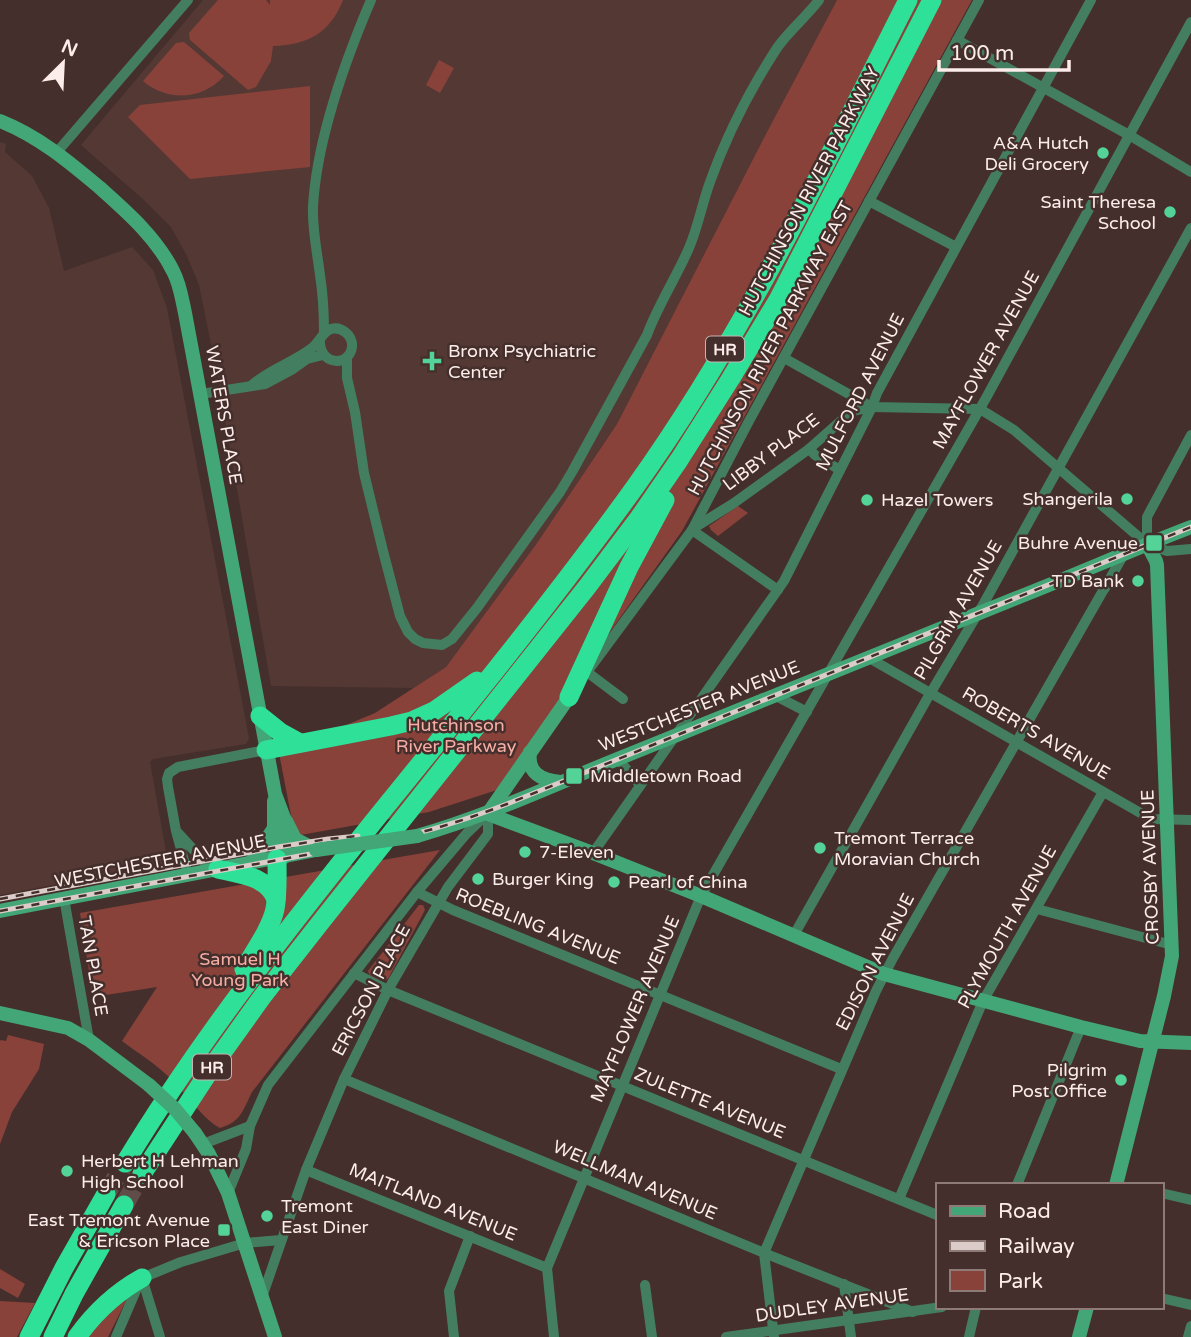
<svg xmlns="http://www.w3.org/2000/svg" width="1191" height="1337" font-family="'Varela Round',sans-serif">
<rect width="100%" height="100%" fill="#452f2c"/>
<!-- built -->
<g fill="#543834">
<polygon points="203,0 837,0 768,130 617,424 537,543 446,667 414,688 271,686 218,379 199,285 187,256 171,227 145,201 81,145"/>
<polygon points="0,142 6,144 5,152 32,176 49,208 64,271 132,247 153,270 167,308 249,738 246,744 153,759 150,762 168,863 0,895"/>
</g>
<!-- green -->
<g fill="#89423a">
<path d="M218,0H266L270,5V0H343C330,33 308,45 273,46L271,61L256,87L248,90L190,40L189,33Z"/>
<polygon points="837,0 972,0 682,531 497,790 429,812 295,836 279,753 375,713 446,667 537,543 617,424 768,130"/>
<path d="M184,42L224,76C203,100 167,102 143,81L176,43Z"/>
<polygon points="439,60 454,68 440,93 426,85"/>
<polygon points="310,86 310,167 190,179 128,117 140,105"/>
<polygon points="738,506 748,513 718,536 711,530 709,526"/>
<path d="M440,850L252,1092C243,1110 241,1122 220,1128C204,1120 184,1092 170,1078C156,1064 138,1053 122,1041L157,987L93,997L80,913Z"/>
<path d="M419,905H423L425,910L388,979C383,983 373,978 369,974L368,971Z"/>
<polygon points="8,1035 44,1044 39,1069 12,1112 0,1144 0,1041 1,1040 6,1041"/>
<polygon points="0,1269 25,1284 18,1298 0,1288"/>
<polygon points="132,1289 108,1337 81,1337"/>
<polygon points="0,1301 35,1303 17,1337 0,1337"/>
</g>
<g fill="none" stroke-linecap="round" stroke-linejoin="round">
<!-- highway-tunnel -->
<g stroke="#604c48" stroke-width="19" stroke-dasharray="19 10" stroke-linecap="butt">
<polyline points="106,1194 125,1163"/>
<polyline points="124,1205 142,1174"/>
</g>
<!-- street -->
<g stroke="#447e60" stroke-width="10">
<polyline points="957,40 1129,135 1191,172"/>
<polyline points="57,152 188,0"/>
<polyline points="869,201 956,247"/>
<path d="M324,333C324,313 323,294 320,275C317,251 312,229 313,206C317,139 345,61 371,0"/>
<path d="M347,357V378L355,412L364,473L383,551L400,616L408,632L415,639L423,643L442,645L452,639L477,608L560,492L572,472L647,335C658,305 676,278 689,248C698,227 702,204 710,182C726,137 751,88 777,48C787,33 807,16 819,0"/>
<polyline points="784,358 872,407 980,409 1014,430 1147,544 1167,551 1191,549"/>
<path d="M251,386C269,369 293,363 312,348C319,343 322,332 331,329C342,326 353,336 352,347C349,368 318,365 320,339"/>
<polyline points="201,394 265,384 293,369 307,359 323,355"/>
<polyline points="809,449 815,455 840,470"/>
<polyline points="694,528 734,503 809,449 852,411 872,407"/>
<polyline points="692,530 778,590"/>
<polyline points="1147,544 1147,517 1191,435"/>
<polyline points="1078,573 1105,588"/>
<polyline points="869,658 1151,819 1191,820"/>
<polyline points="590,668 692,530 749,421 979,0"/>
<polyline points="587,672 623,699"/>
<polyline points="776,696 807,712"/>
<polyline points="618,759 640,785"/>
<polyline points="178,833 212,870"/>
<polyline points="593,853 784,581 872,407 877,393 1091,0"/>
<polyline points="188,875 176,831 168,787 167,779 169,773 178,767 266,750"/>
<polyline points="417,892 453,910 841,1069"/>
<polyline points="64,898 89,1040"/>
<polyline points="1037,909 1172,945"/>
<polyline points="794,935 927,699 984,603 1191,228"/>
<polyline points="354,973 388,990 937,1215"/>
<polyline points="344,1079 764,1253 913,1312"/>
<polyline points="203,1144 250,1126"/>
<polyline points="306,1170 547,1268"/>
<polyline points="1017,1185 1081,1027"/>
<polyline points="228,1193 246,1149 250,1126 268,1085 417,892 467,833 486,815"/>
<polyline points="1161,1193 1191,1200"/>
<polyline points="899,1199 983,1001 1103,792"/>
<polyline points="142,1278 181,1262 245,1243 281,1240"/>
<polyline points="142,1278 160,1337"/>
<polyline points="844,1284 851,1337"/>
<polyline points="645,1285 652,1337"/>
<polyline points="262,1297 306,1170 344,1079 388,990 448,887 488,834 488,814"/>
<polyline points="1161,1298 1191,1305"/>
<polyline points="116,1337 140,1281"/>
<polyline points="454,1337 449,1291 470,1236"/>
<polyline points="554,1337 547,1268 701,896 986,398 1191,22"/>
<polyline points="726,1337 942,1307"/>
<polyline points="774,1337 764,1253 876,991 893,958 1124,554"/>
<polyline points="969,1337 976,1307"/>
<polyline points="1188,1337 1191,1326"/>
</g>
<!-- secondary -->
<g stroke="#43a677" stroke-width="14">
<path d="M0,121C38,136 68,161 99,187C127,212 156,237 173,271C180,284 182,299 185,313L275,794L284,818V857"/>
<path d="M530,752C527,773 541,780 560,782"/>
<polyline points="274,801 274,828 276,850"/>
<polyline points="489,812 569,697"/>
<polyline points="488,814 593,853 701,896 884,974 1081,1027 1140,1041 1191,1043"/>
<polyline points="286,821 295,839 316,850"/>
<path d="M417,836C491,815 559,782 630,754C758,703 886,651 1014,599C1073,576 1131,550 1191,527"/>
<polyline points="251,863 274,828"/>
<polyline points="0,911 316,850"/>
<polyline points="0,1013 68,1028 89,1040 149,1085"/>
<polyline points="195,1133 209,1154 228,1193 275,1337"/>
<polyline points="1116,1185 1164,996 1172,956 1157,565 1156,561 1147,544"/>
<polyline points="1079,1337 1087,1307"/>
</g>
<!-- highway -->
<g stroke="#2fe198" stroke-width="19">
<polyline points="569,697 629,567 665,500"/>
<polyline points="260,716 280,732 300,743"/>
<polyline points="266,750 391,726 412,721 434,711 477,681"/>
<path d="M218,869C239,874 267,876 276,899"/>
<path d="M244,969C254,952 271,928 275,909C278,893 277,875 277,859"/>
<path d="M125,1163C198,1042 286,931 374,821C463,711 553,601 635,487C744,335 824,166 908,0"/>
<polyline points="142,1174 214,1064 262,997 320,923 587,587 639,518 679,460 731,378 778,300 932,0"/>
<polyline points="29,1337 64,1268 106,1194"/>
<polyline points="53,1337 74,1294 124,1205"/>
<path d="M77,1337C95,1312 115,1293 142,1278"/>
</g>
<defs>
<g id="rail">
<polyline points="0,899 278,847 328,839 358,836"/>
<path d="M0,911L387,840C428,832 468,819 507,804L1191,527"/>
</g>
</defs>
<!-- rail casing -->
<use href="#rail" stroke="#dcccc9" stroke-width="5"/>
<!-- rail -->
<use href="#rail" stroke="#452f2c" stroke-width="2.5" stroke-dasharray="8" stroke-linecap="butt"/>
<!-- secondary-bridge -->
<g stroke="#43a677" stroke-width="14">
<polyline points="316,850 417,836"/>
<polyline points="149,1085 175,1109 195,1133"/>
</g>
</g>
<!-- markers -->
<g fill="#53d397" stroke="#452f2c" stroke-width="2.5">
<circle cx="1103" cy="153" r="7"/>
<circle cx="1170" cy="212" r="7"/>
<path d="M428.5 350.5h7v7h7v7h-7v7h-7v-7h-7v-7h7z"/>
<circle cx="1127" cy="499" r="7"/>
<circle cx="867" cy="500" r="7"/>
<rect x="1145" y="534" width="18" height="18" rx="3.5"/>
<circle cx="1138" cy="581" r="7"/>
<rect x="565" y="767" width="18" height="18" rx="3.5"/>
<circle cx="820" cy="848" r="7"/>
<circle cx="525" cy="852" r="7"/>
<circle cx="478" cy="879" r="7"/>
<circle cx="614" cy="882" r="7"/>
<circle cx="1121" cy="1080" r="7"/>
<circle cx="67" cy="1171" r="7"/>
<circle cx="267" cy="1216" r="7"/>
<rect x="217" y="1223" width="14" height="14" rx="3.5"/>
</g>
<g text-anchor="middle" stroke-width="5" stroke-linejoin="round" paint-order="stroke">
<!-- shield labels -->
<g fill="#452f2c" stroke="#c5b4b1" stroke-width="2">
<rect x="706" y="336.5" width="38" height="25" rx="5"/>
<rect x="193" y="1054.5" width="38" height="25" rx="5"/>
</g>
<g font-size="16" font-weight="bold" fill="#fcedea">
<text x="725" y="355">HR</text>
<text x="212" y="1073">HR</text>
</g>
<!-- poi labels -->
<g font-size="18" fill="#fcedea" stroke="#452f2c" text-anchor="start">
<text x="1089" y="149" text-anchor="end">A&amp;A Hutch<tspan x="1089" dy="21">Deli Grocery</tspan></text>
<text x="1156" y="208" text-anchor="end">Saint Theresa<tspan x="1156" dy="21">School</tspan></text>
<text x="448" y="357">Bronx Psychiatric<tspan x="448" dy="21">Center</tspan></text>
<text x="1113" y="505" text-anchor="end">Shangerila</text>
<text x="881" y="506">Hazel Towers</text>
<text x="1138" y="549" text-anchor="end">Buhre Avenue</text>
<text x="1124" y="587" text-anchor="end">TD Bank</text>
<text x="590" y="782">Middletown Road</text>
<text x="834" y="844">Tremont Terrace<tspan x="834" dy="21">Moravian Church</tspan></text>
<text x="539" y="858">7-Eleven</text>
<text x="492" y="885">Burger King</text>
<text x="628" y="888">Pearl of China</text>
<text x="1107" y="1076" text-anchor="end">Pilgrim<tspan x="1107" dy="21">Post Office</tspan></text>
<text x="81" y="1167">Herbert H Lehman<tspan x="81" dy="21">High School</tspan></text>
<text x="281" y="1212">Tremont<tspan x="281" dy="21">East Diner</tspan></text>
<text x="210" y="1226" text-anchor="end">East Tremont Avenue<tspan x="210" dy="21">&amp; Ericson Place</tspan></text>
</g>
<!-- street labels -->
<g font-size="18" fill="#fcedea" stroke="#452f2c">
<text transform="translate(809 191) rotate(-62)" y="6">HUTCHINSON RIVER PARKWAY</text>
<text transform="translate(770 348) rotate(-62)" y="6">HUTCHINSON RIVER PARKWAY EAST</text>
<text transform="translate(986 360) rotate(-61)" y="6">MAYFLOWER AVENUE</text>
<text transform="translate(860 392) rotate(-63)" y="6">MULFORD AVENUE</text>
<text transform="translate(224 415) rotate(80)" y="6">WATERS PLACE</text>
<text transform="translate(771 452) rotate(-37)" y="6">LIBBY PLACE</text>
<text transform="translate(958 610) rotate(-60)" y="6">PILGRIM AVENUE</text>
<text transform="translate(699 706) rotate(-22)" y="6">WESTCHESTER AVENUE</text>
<text transform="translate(1036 733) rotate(30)" y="6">ROBERTS AVENUE</text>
<text transform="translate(160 861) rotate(-11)" y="6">WESTCHESTER AVENUE</text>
<text transform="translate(1150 867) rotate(-92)" y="6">CROSBY AVENUE</text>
<text transform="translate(538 926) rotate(22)" y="6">ROEBLING AVENUE</text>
<text transform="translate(1007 927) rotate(-61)" y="6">PLYMOUTH AVENUE</text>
<text transform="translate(875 962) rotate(-63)" y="6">EDISON AVENUE</text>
<text transform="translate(93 966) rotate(80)" y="6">TAN PLACE</text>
<text transform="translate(371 990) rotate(-62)" y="6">ERICSON PLACE</text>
<text transform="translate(635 1009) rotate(-67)" y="6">MAYFLOWER AVENUE</text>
<text transform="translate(710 1103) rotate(22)" y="6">ZULETTE AVENUE</text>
<text transform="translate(635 1180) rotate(23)" y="6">WELLMAN AVENUE</text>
<text transform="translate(433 1202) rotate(22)" y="6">MAITLAND AVENUE</text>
<text transform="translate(832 1305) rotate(-8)" y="6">DUDLEY AVENUE</text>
</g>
<!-- park labels -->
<g font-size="18" fill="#f6aea4" stroke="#452f2c">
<text x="456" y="731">Hutchinson<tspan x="456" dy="21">River Parkway</tspan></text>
<text x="240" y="965">Samuel H<tspan x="240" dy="21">Young Park</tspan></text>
</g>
</g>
<!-- legend -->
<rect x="936" y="1183" width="228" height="126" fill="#452f2c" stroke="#8e7b78" stroke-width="2"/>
<rect x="950" y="1206" width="35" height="10" fill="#43a677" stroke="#8e7b78" stroke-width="2"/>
<text x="998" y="1218" font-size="21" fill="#fcedea">Road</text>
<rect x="950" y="1241" width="35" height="10" fill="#dcccc9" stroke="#8e7b78" stroke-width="2"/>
<text x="998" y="1253" font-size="21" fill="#fcedea">Railway</text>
<rect x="950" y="1270" width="35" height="21" fill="#89423a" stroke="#8e7b78" stroke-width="2"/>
<text x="998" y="1288" font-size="21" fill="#fcedea">Park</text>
<!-- north arrow -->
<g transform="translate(63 63) rotate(24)" stroke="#452f2c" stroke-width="5" paint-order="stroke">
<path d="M0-5L12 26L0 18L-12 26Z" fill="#fcedea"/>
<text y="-10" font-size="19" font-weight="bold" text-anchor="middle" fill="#fcedea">N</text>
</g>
<!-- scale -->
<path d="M939 60v10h130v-10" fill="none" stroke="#fcedea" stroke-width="3.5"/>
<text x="950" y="60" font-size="21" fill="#fcedea" stroke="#452f2c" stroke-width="5" paint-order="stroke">100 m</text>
</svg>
